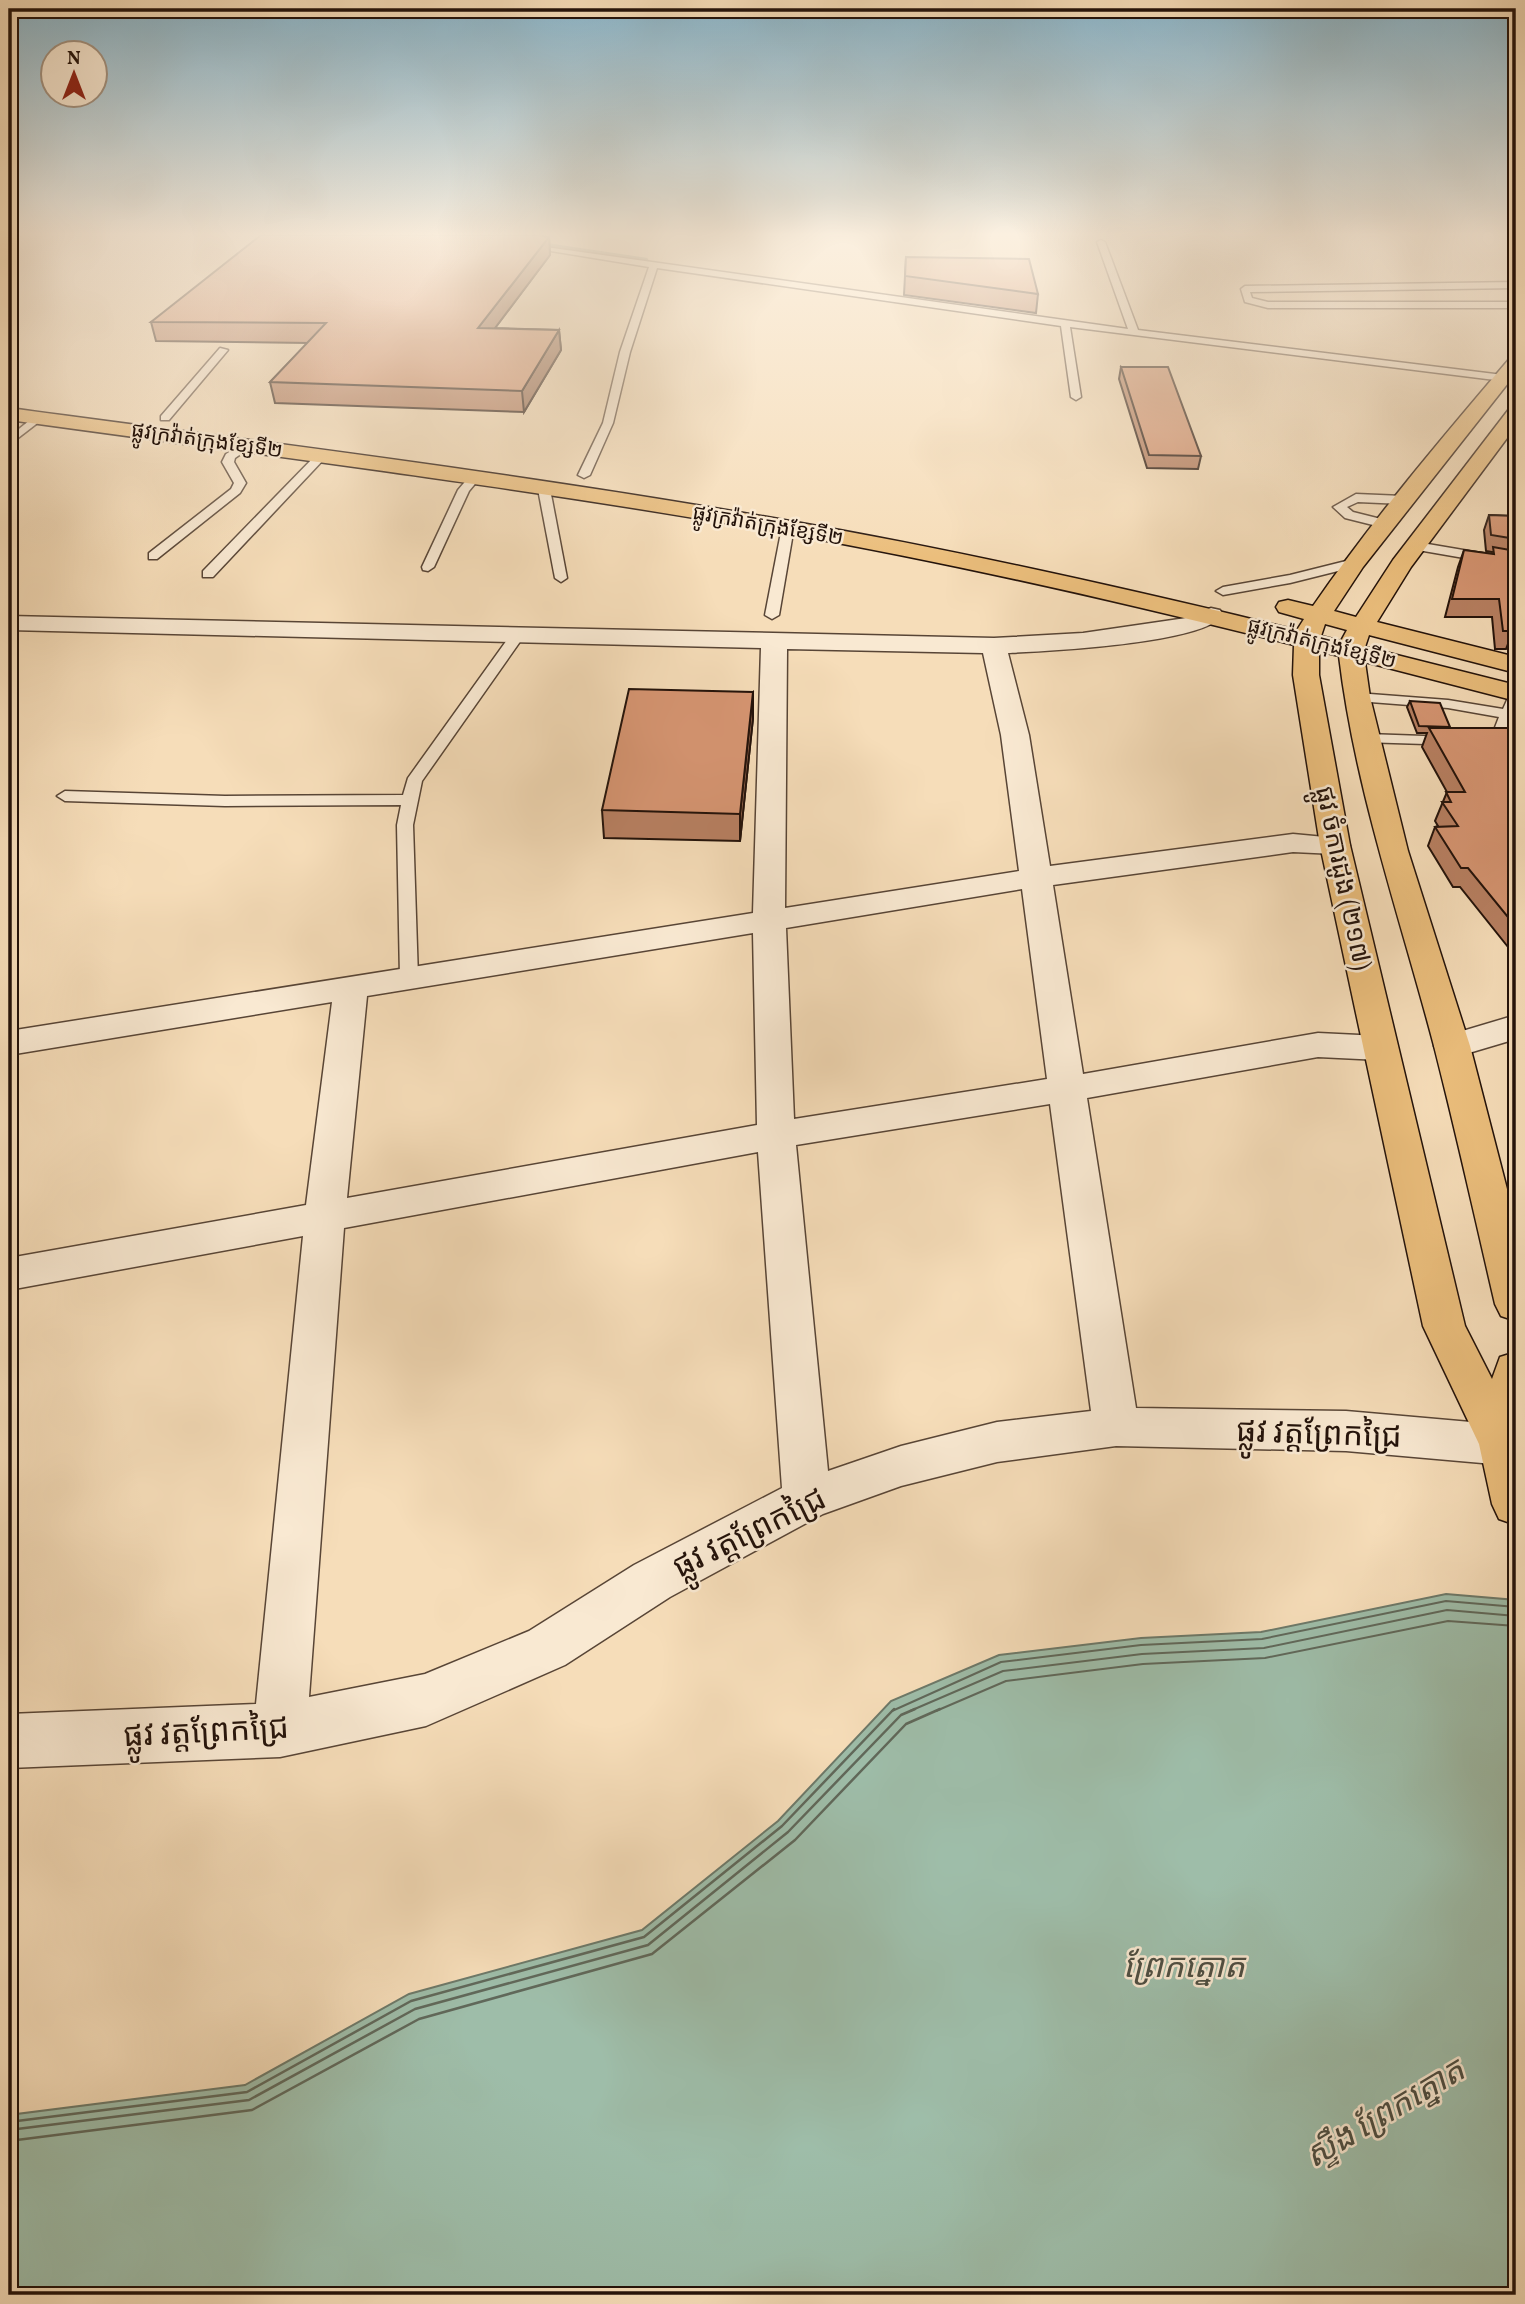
<svg xmlns="http://www.w3.org/2000/svg" width="1525" height="2304" font-family="Vollkorn,'Noto Sans Khmer',serif">
<rect width="100%" height="100%" fill="#f6ddb9"/>
<filter id="stains"><feTurbulence type="fractalNoise" baseFrequency=".00286" numOctaves="4"/><feColorMatrix values="0 0 0 0 .2 0 0 0 0 .09 0 0 0 0 .02 0 0 0 .5 -.17"/></filter>
<radialGradient id="worn" r=".72"><stop offset=".6" stop-color="#630" stop-opacity="0"/><stop offset="1" stop-color="#630" stop-opacity=".3"/></radialGradient>
<!-- water -->
<polygon fill="#9ebda9" stroke="#6d7969" stroke-width="2" points="1446,1594 1516,1600 1516,2291 1512,2295 9,2295 9,2115 245,2085 409,1994 642,1930 778,1821 891,1701 999,1655 1141,1638 1261,1632"/>
<g fill="none" stroke-linecap="round" stroke-linejoin="round">
<!-- shore-far1 -->
<g stroke="#60685a" stroke-width="2">
<polyline points="892,1711 1001,1662 1141,1645 1262,1639 1446,1601 1516,1607"/>
<polyline points="910,1711 1003,1671 1142,1654 1264,1648 1447,1610 1516,1616"/>
<polyline points="936,1711 1006,1681 1143,1664 1265,1658 1448,1621 1516,1626"/>
</g>
<!-- shore -->
<g stroke="#60685a" stroke-width="2.5">
<polyline points="9,2122 247,2092 411,2001 644,1937 782,1826 894,1709"/>
<polyline points="9,2130 249,2100 415,2009 648,1945 788,1832 901,1715 915,1709"/>
<polyline points="9,2141 252,2110 419,2019 652,1954 795,1840 906,1724 940,1709"/>
</g>
<!-- stream -->
<polyline stroke="#6d7969" stroke-width="4.5" points="538,244 646,260"/>
<defs>
<g id="lane">
<polygon points="1101,240 1105,242 1138,330 1503,375 1508,378 1503,381 1070,327 1081,397 1076,400 1071,397 1061,326 657,268 630,352 613,423 590,475 584,478 578,475 603,423 620,352 649,267 520,246 524,244 1128,329 1097,242"/>
<polygon points="1516,282 1516,288 1250,292 1252,298 1268,302 1516,302 1516,308 1268,308 1245,302 1241,289 1245,286"/>
<polygon points="220,348 228,350 169,420 161,420 161,416"/>
<polygon points="35,416 44,418 9,445 9,437"/>
<polygon points="244,443 254,445 235,458 234,462 246,483 240,493 157,559 149,559 149,553 231,489 234,483 222,462 226,454"/>
<polygon points="316,455 326,457 213,577 203,577 203,571"/>
<polygon points="469,477 479,479 469,491 434,567 428,571 423,570 422,567 458,490"/>
<polygon points="544,486 550,489 567,578 561,582 555,578 538,489"/>
<polygon points="1356,494 1403,496 1409,500 1403,504 1358,502 1347,507 1353,512 1389,521 1391,524 1385,528 1345,518 1333,507"/>
<polygon points="788,523 794,527 779,615 772,619 765,615 782,527"/>
<polygon points="1416,542 1516,559 1516,567 1412,549 1412,543"/>
<polygon points="1354,559 1360,563 1358,566 1290,583 1223,595 1216,591 1223,587 1290,575"/>
<polygon points="517,632 524,636 422,781 413,825 418,978 416,982 409,984 400,978 397,825 401,805 225,806 65,801 57,796 65,791 225,796 403,795 408,778 512,633"/>
<polygon points="1516,690 1516,712 1509,732 1489,746 1362,742 1359,739 1367,734 1481,738 1494,730 1499,717 1448,708 1357,701 1350,697 1357,693 1448,700 1503,709 1511,691"/>
</g>
<g id="street">
<path d="M1211,608L1220,610L1223,615C1203,644 1047,651 1008,653L1029,735L1050,866L1293,834L1346,839L1350,845L1346,851L1335,854L1293,852L1053,885L1083,1074L1318,1033L1380,1036L1393,1040L1398,1048L1393,1056L1380,1060L1318,1057L1087,1098L1136,1408L1346,1411L1516,1426V1466L1346,1451L1116,1446L997,1462L901,1486L823,1514L670,1597L565,1665L426,1726L280,1757L9,1768V1714L256,1704L303,1236L9,1290V1258L306,1205L332,1002L9,1055V1031L753,913L761,648L9,630V616L994,638L1083,633L1186,618ZM787,649L983,653L1001,735L1019,871L785,908ZM1022,889L1047,1079L794,1119L786,928ZM753,933L757,1125L347,1198L367,996ZM1050,1104L1091,1411L997,1422L901,1446L828,1471L796,1145ZM758,1152L782,1488L634,1565L529,1631L425,1674L309,1697L344,1228Z"/>
<polygon points="1516,1015 1516,1039 1452,1058 1439,1054 1434,1046 1439,1038"/>
</g>
<path id="primary" d="M1516,357V373L1363,567L1334,611L1356,617L1393,560L1509,409L1516,407V426L1411,567L1377,622L1516,657V673L1369,635L1365,647L1516,685V701L1365,662L1370,697L1408,851L1470,1046L1516,1224V1321L1501,1316L1495,1304C1475,1218 1456,1132 1434,1046C1400,916 1355,790 1339,656L1319,651V675L1350,845L1465,1326L1492,1379L1500,1357L1516,1352V1525L1499,1519L1492,1504L1479,1444L1423,1326L1320,845L1293,675L1294,645C1126,603 958,564 788,534C529,488 269,456 9,420V408C270,443 531,475 790,521C960,551 1129,589 1297,630L1304,619L1279,612L1276,607L1279,602L1288,600L1313,606C1373,519 1441,439 1510,358ZM1325,624L1347,630L1341,641L1321,636Z"/>
</defs>
<!-- lane casing -->
<use href="#lane" stroke="#584536" stroke-width="3"/>
<!-- street casing -->
<use href="#street" stroke="#584536" stroke-width="3"/>
<!-- primary casing -->
<use href="#primary" stroke="#23120a" stroke-width="3"/>
<!-- lane -->
<use href="#lane" fill="#f9e9d2" fill-rule="evenodd"/>
<!-- street -->
<use href="#street" fill="#f9e9d2" fill-rule="evenodd"/>
<!-- primary -->
<use href="#primary" fill="#ebbe7c" fill-rule="evenodd"/>
</g>
<!-- wall -->
<g fill="#b88062" stroke="#23120a" stroke-width="2">
<polygon points="549,237 550,255 495,328 559,330 561,350 524,412 275,403 270,382 308,343 156,341 151,322"/>
<polygon points="906,257 1038,294 1036,313 904,295"/>
<polygon points="1121,367 1201,456 1198,469 1147,468 1119,379"/>
<polygon points="1514,484 1516,485 1516,609 1513,631 1506,649 1495,649 1492,617 1445,617 1458,567 1464,550 1491,554 1492,552 1486,551 1484,530 1489,515 1512,516 1508,500"/>
<polygon points="753,692 753,718 740,841 604,838 602,810"/>
<polygon points="1410,701 1449,728 1516,728 1516,957 1460,887 1453,887 1428,846 1435,827 1438,826 1435,821 1447,792 1422,747 1427,733 1417,733 1407,707"/>
</g>
<!-- shaded-wall -->
<g fill="#966850" stroke="#23120a" stroke-width="2">
<polygon points="549,237 550,255 480,348 478,328"/>
<polygon points="559,330 561,350 524,412 522,391"/>
<polygon points="753,692 753,718 740,841 740,814"/>
</g>
<!-- building -->
<g fill="#d69572" stroke="#23120a" stroke-width="2">
<polygon points="261,235 537,235 549,237 478,328 559,330 522,391 270,382 326,323 151,322"/>
<polygon points="906,257 1029,259 1038,294 905,276"/>
<polygon points="1121,367 1168,367 1201,456 1149,455"/>
<polygon points="1489,515 1516,516 1516,539 1491,535"/>
<polygon points="1493,547 1516,551 1516,609 1513,631 1503,631 1499,599 1452,599 1464,550 1494,554"/>
<polygon points="629,689 753,692 740,814 602,810"/>
<polygon points="1410,701 1440,703 1450,727 1419,726"/>
<polygon points="1429,728 1516,728 1516,927 1468,868 1461,868 1435,827 1458,826 1442,802 1451,802 1446,792 1465,792"/>
</g>
<!-- sky -->
<linearGradient id="sky" x2="0" y2="1"><stop stop-color="#8ab8cf"/><stop offset="0.42" stop-color="#fbf0e0"/><stop offset="1" stop-color="#fbf0e0" stop-opacity="0"/></linearGradient>
<rect width="1525" height="558" fill="url(#sky)"/>
<g text-anchor="middle" stroke-width="5" stroke-linejoin="round" paint-order="stroke">
<!-- far-street labels -->
<g font-size="21" fill="#23120a" stroke="#f9e9d2">
<text transform="translate(207 440) rotate(8)" y="7">ផ្លូវក្រវ៉ាត់ក្រុងខ្សែទី២</text>
<text transform="translate(768 525) rotate(10)" y="7">ផ្លូវក្រវ៉ាត់ក្រុងខ្សែទី២</text>
<text transform="translate(1322 643) rotate(14)" y="7">ផ្លូវក្រវ៉ាត់ក្រុងខ្សែទី២</text>
</g>
<!-- street labels -->
<g font-size="26" fill="#23120a" stroke="#f9e9d2">
<text transform="translate(1344 878) rotate(78)" y="9">ផ្លូវ ចំការដូង (២១៧)</text>
</g>
<!-- near-street labels -->
<g font-size="32" fill="#23120a" stroke="#f9e9d2">
<text transform="translate(1319 1433) rotate(2)" y="11">ផ្លូវ វត្តព្រែកជ្រៃ</text>
<text transform="translate(749 1532) rotate(-26)" y="11">ផ្លូវ វត្តព្រែកជ្រៃ</text>
<text transform="translate(206 1731) rotate(-3)" y="11">ផ្លូវ វត្តព្រែកជ្រៃ</text>
</g>
<!-- near-water labels -->
<g font-size="33" font-style="italic" fill="#4e4e42" stroke="#f9e9d2">
<text x="1184" y="1977">ព្រែកត្នោត</text>
<text transform="translate(1384 2112) rotate(-31)" y="12">ស្ទឹង ព្រែកត្នោត</text>
</g>
</g>
<!-- margin -->
<rect width="1525" height="2304" fill="none" stroke="#f6ddb9" stroke-width="35"/>
<rect x="10" y="10" width="1504" height="2283" fill="none" stroke="#23120a" stroke-width="3.5"/>
<rect x="18" y="18" width="1490" height="2269" fill="none" stroke="#23120a" stroke-width="2"/>
<!-- north arrow -->
<g transform="translate(74 74)"><circle r="33" fill="#f9e9d2" stroke="#a39382" stroke-width="2"/>
<path d="M0-5L12 26L0 18L-12 26Z" fill="#8f2418"/>
<text y="-10" font-size="19" font-weight="bold" text-anchor="middle" fill="#23120a">N</text>
</g>
<rect width="100%" height="100%" filter="url(#stains)"/>
<rect width="100%" height="100%" fill="url(#worn)"/>
</svg>
